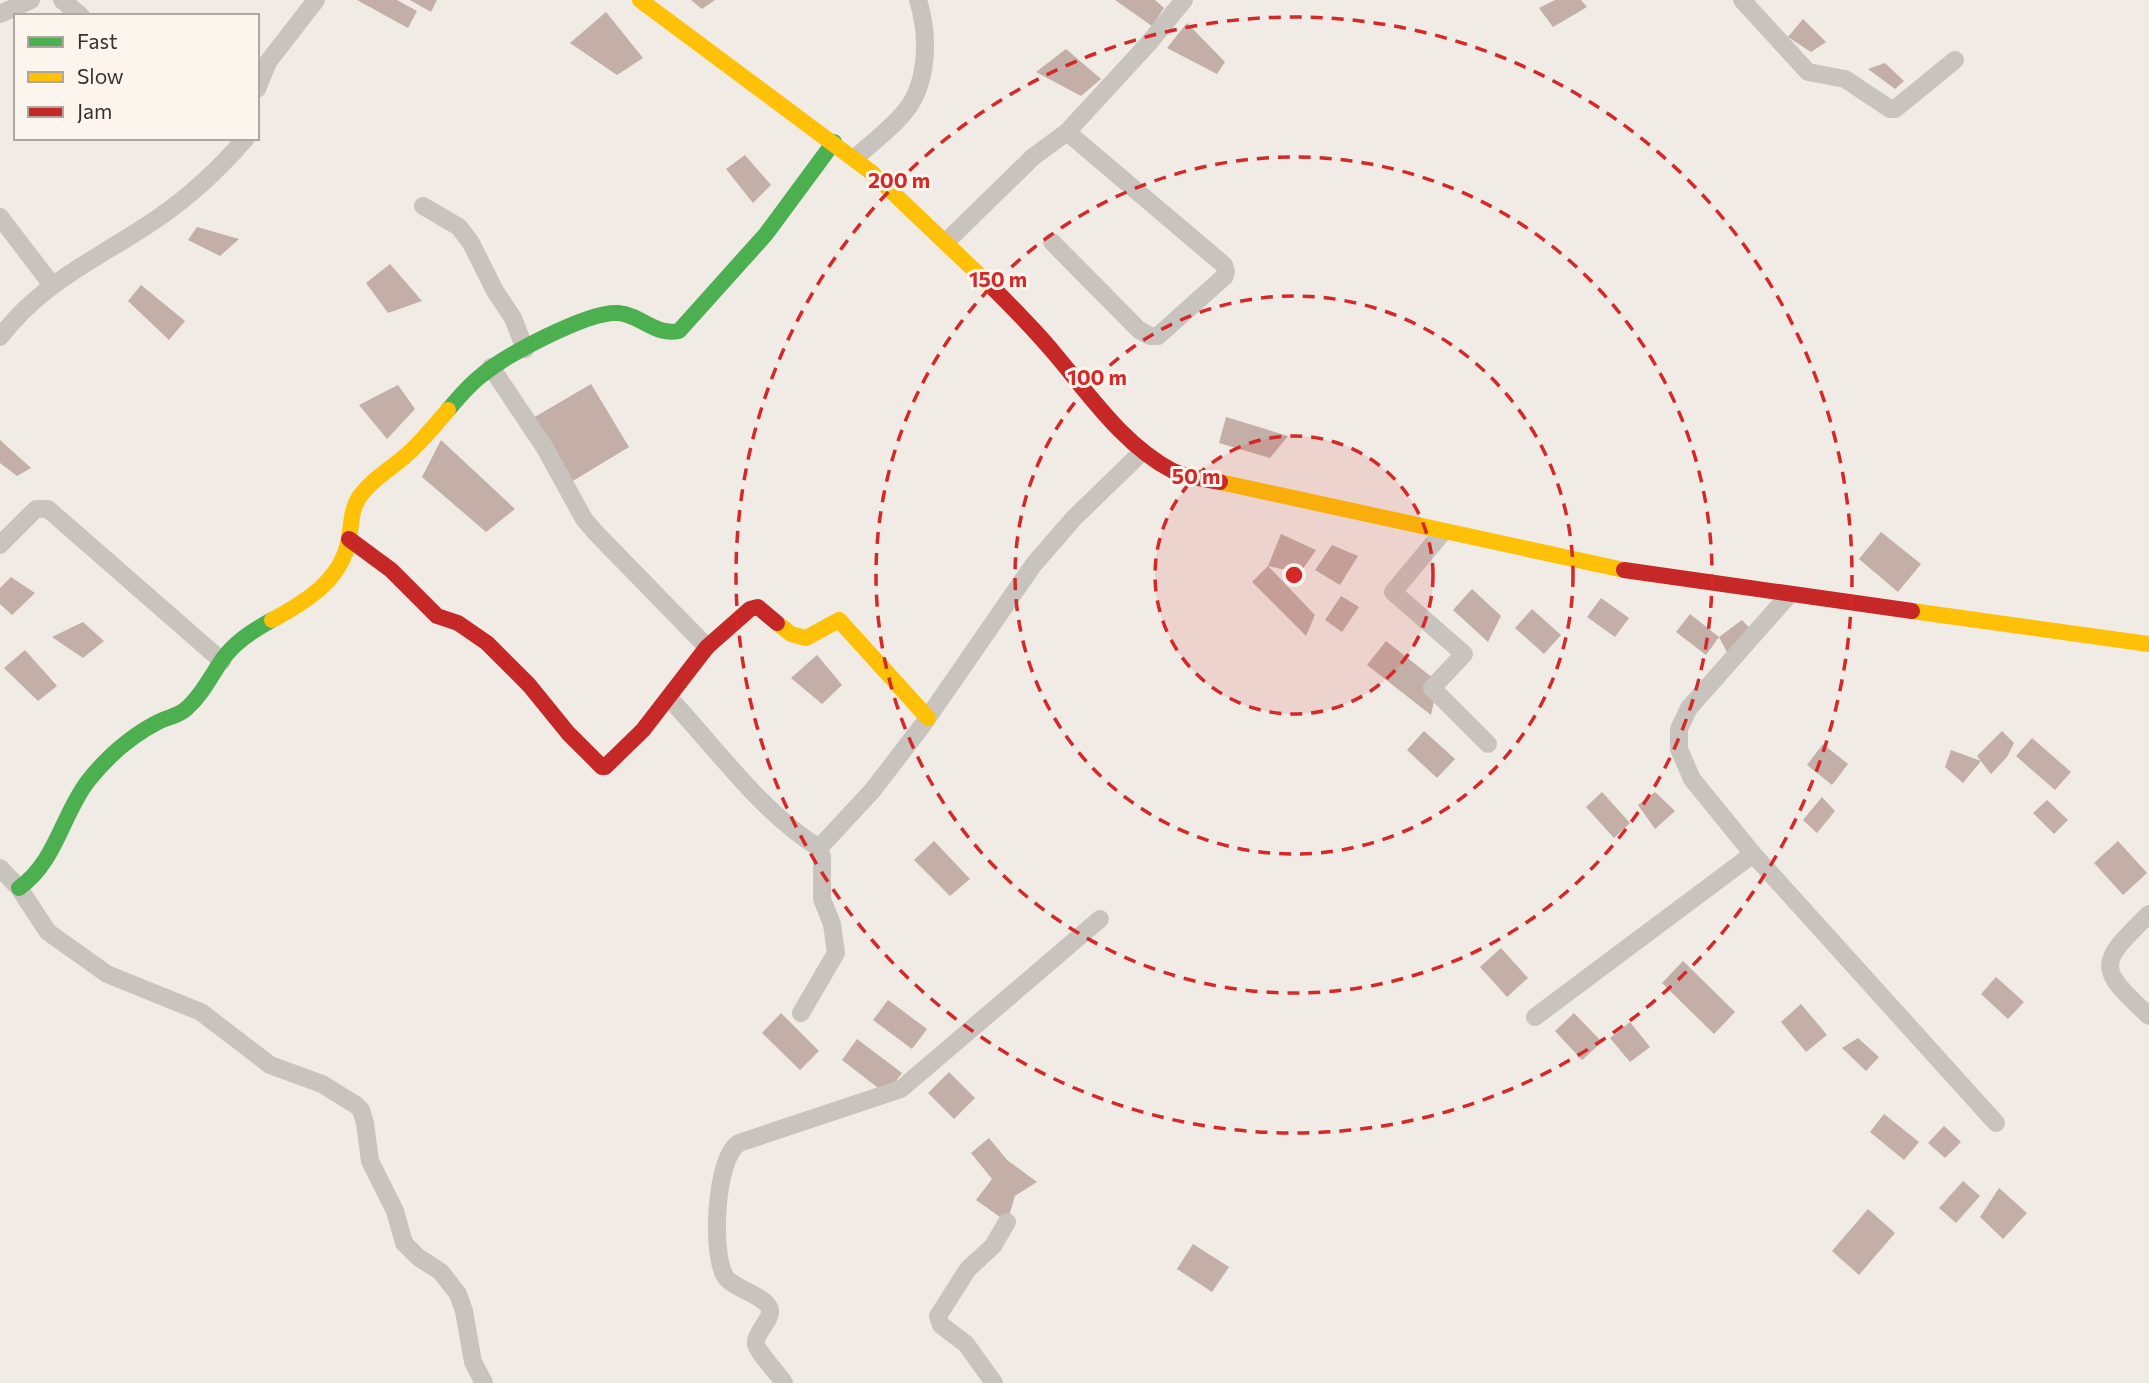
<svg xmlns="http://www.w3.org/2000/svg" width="2149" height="1383" font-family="Commissioner,sans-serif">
<rect width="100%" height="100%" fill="#f0ebe5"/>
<!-- building -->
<g fill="#c3afa7">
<polygon points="357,0 397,0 417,11 408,28"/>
<polygon points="410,0 437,0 431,12"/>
<polygon points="691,0 715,0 702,9"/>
<polygon points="1115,0 1155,0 1164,8 1152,26"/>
<polygon points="1555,0 1581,0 1587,7 1553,27 1539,8"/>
<polygon points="606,12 643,58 617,75 570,43"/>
<polygon points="1803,19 1826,42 1811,52 1788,37"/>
<polygon points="1187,23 1225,62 1217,74 1167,48"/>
<polygon points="1066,49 1101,79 1081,96 1036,72"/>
<polygon points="1885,63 1904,81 1895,89 1868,69"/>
<polygon points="745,155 771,185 753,203 726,169"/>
<polygon points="197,227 239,239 220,256 188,240"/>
<polygon points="390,264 422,301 388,313 366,283"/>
<polygon points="141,285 185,321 169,340 128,301"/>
<polygon points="591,384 629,447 571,482 533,418"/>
<polygon points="398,385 415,409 387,439 359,405"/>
<polygon points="1226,417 1288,436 1270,458 1219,443"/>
<polygon points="0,440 31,468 17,476 0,463"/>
<polygon points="441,440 515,509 486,532 422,477"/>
<polygon points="1881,532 1921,564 1898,592 1859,559"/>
<polygon points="1281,534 1316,550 1300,573 1268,566"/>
<polygon points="1332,545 1358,556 1340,585 1315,570"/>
<polygon points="1268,566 1315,615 1306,636 1252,582"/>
<polygon points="11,577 35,593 12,615 0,604 0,588"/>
<polygon points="1472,589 1501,616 1488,642 1453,610"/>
<polygon points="1341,596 1359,607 1342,632 1325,620"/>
<polygon points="1601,598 1629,618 1615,637 1587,617"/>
<polygon points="1532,609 1561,635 1544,654 1515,628"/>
<polygon points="1690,614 1719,637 1706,655 1676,632"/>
<polygon points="1742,620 1755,634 1731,660 1719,637"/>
<polygon points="83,622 104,641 83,658 52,637"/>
<polygon points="1386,641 1438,682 1431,715 1367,665"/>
<polygon points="25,650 57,686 38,701 4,668"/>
<polygon points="817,655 842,685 822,704 791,678"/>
<polygon points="1424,731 1455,759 1437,778 1407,750"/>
<polygon points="2002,731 2014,743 2007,757 1991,774 1977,756"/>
<polygon points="2032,738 2071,772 2055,790 2016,756"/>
<polygon points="1823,744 1848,764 1832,785 1807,765"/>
<polygon points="1951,750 1981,761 1963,783 1945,767"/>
<polygon points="1602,792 1630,823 1614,838 1586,807"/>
<polygon points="1655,792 1675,811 1655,829 1638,805"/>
<polygon points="1822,797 1835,811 1817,833 1803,820"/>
<polygon points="2047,800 2068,820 2054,834 2033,813"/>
<polygon points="934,841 970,879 950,896 914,860"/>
<polygon points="2118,841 2147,873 2123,895 2094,863"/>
<polygon points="1501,948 1528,978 1507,997 1480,967"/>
<polygon points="1683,961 1735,1012 1714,1034 1662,983"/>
<polygon points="1996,977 2024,1002 2008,1019 1981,994"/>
<polygon points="888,1000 927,1029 912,1049 873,1020"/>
<polygon points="1801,1004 1827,1035 1806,1052 1781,1022"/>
<polygon points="781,1013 819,1051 800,1070 762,1033"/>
<polygon points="1574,1013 1602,1042 1582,1060 1555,1031"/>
<polygon points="1630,1022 1650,1047 1630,1062 1610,1038"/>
<polygon points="1858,1038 1879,1057 1866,1071 1842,1048"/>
<polygon points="857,1039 902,1073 886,1094 842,1060"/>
<polygon points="949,1072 975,1098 954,1119 928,1093"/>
<polygon points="1884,1114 1919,1142 1904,1160 1870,1132"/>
<polygon points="1944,1126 1961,1142 1945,1158 1928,1143"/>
<polygon points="989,1138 1007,1160 1037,1182 1015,1196 1007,1222 976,1200 992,1179 971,1153"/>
<polygon points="1963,1181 1980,1196 1956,1223 1939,1208"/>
<polygon points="1999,1188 2027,1213 2003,1239 1980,1217"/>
<polygon points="1868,1209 1895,1233 1859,1275 1832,1251"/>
<polygon points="1193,1244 1229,1267 1212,1292 1177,1269"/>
</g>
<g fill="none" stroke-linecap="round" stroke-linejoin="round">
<!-- street -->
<g stroke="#c9c3be" stroke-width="18">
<polyline points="62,0 81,16"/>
<polyline points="1742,0 1808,72 1845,79 1890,109 1895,109 1955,60"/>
<polyline points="0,14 31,0"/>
<polyline points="257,89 268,62 316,0"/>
<path d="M855,158C871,144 889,130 903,114C929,85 929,35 918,0"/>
<polyline points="423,206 459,227 471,243 495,291 513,318 525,349"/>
<polyline points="0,217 52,285"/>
<polyline points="946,242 1033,157 1067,132 1148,44 1184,0"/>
<polyline points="1052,242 1139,330 1150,336 1158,336 1225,276 1226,271 1224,265 1067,132"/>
<path d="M0,337C45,279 100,258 158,218C190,196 221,167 246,138"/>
<polyline points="491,367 545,448 584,519 595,532 707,647"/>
<polyline points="1443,532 1393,592 1464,654 1432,688 1488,744"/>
<polyline points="0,545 36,509 48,509 222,661"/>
<polyline points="1789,595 1689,708 1679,729 1679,749 1692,779 1753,854 1996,1123"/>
<path d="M669,698C716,748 762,813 819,848L872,791L922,726L1034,564L1074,518L1142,452"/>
<polyline points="0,868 19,888 48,932 107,974 201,1012 270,1065 322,1084 356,1105 361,1110 365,1123 370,1161 395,1211 404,1243 418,1257 441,1272 458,1294 464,1311 473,1362 484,1383"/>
<path d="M2149,914C2098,964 2096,967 2149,1016"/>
<polyline points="801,1013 836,953 832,924 822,899 822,857 819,848"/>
<polyline points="1535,1017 1753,854"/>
<path d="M784,1383C778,1373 758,1353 756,1344C755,1338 759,1334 761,1330C764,1325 771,1316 770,1311C769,1296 732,1289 725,1276C711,1253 715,1158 739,1143L901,1089L1100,919"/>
<polyline points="994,1383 966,1344 941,1325 938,1316 968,1269 993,1246 1007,1222"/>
</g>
<!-- fast -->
<g stroke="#4caf50" stroke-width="16">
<path d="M448,410C458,398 469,385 482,375C506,355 588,311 618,313C641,315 655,336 679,331L766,234L834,142"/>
<path d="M19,888C56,862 62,815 88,781C107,757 131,736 158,722C168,717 179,716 187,708C202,695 211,676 222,660C235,642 252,631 272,620"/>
</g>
<!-- slow -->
<g stroke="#ffc107" stroke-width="16">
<polyline points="640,0 871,172 994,289"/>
<polyline points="1220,482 1624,570"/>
<polyline points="1912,611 2149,644"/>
<path d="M272,620C304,603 340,581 348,543C352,526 350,510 360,496C371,480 389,470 404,457C421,443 434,426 448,410"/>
<polyline points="777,623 791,634 806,638 839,620 928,718"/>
</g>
<!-- jam -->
<g stroke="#c62828" stroke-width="16">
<path d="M994,289C1015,310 1035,330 1054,353C1089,394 1123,445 1173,471C1186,477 1205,479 1220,482"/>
<polyline points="349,539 391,570 437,616 458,623 487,643 529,685 568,733 602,767 605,767 643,730 707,647 750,609 758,607 777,623"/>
<polyline points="1624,570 1912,611"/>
</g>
</g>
<!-- distance rings -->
<circle cx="1294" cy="575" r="139" fill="#d62828" fill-opacity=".12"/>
<g fill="none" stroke="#d62828" stroke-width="3.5" stroke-dasharray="12 9">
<circle cx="1294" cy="575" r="139"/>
<circle cx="1294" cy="575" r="279"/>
<circle cx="1294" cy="575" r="418"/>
<circle cx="1294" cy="575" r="558"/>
</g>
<circle cx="1294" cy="575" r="10" fill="#d62828" stroke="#fbf5ee" stroke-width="3.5"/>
<g font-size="21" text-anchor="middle" font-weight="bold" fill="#d62828" stroke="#fbf5ee" stroke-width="6" stroke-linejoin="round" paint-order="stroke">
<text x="899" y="188">200 m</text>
<text x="998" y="287">150 m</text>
<text x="1097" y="385">100 m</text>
<text x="1196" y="484">50 m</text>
</g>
<!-- legend -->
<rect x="14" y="14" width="245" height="126" fill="#fbf5ee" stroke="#aea6a0" stroke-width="2"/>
<rect x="28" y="37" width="35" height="10" fill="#4caf50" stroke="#aea6a0" stroke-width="2"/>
<text x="77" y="49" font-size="21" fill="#3b302b">Fast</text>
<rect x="28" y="72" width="35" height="10" fill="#ffc107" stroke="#aea6a0" stroke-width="2"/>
<text x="77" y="84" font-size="21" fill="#3b302b">Slow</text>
<rect x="28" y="107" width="35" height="10" fill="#c62828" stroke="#aea6a0" stroke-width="2"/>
<text x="77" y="119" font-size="21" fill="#3b302b">Jam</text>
</svg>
